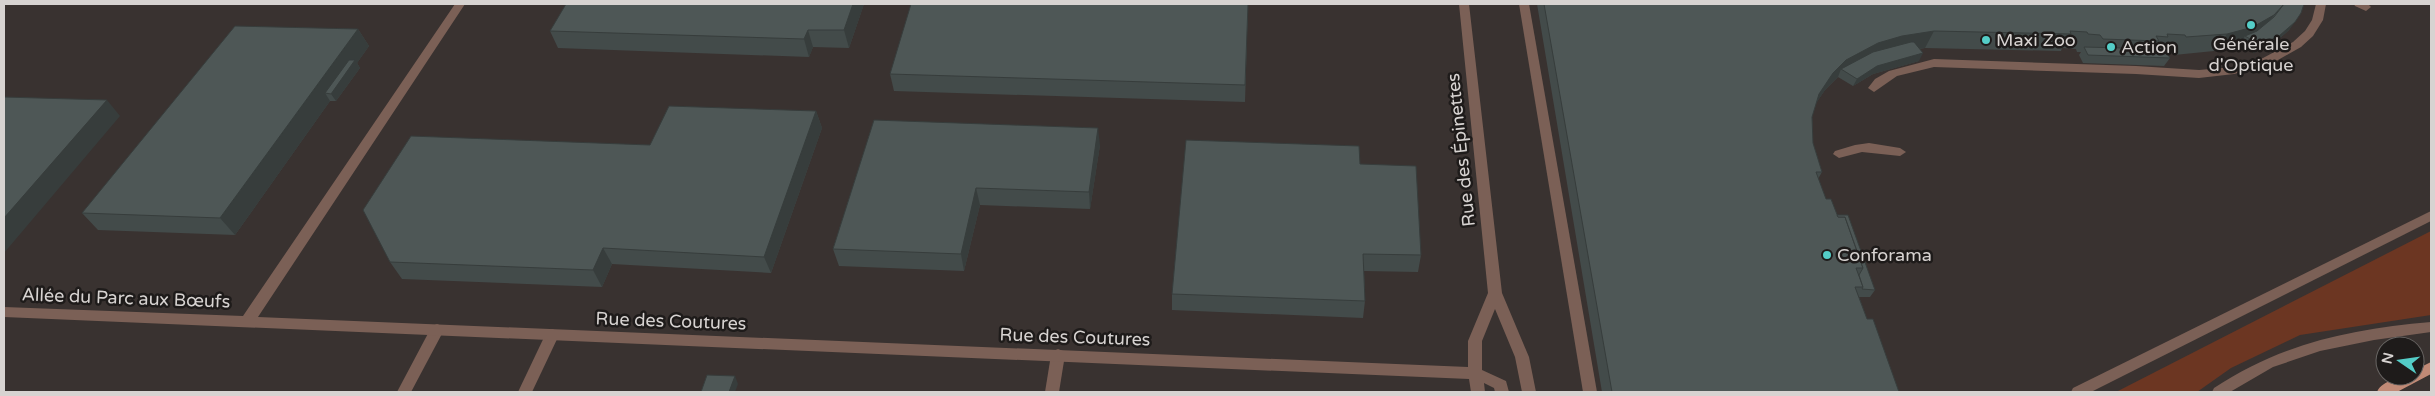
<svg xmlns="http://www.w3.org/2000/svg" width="2435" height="396" font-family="'Varela Round',sans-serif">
<rect width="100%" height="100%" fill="#393230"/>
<!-- green -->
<polygon fill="#6c3622" points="2431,231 2431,315 2300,335 2231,368 2197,392 2116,392"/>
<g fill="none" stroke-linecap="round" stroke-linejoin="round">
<!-- service -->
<g fill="#7b6056" fill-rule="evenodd">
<polygon points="1519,4 1529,4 1597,392 1583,392"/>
<polygon points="2316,4 2326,4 2323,20 2313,36 2301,47 2271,64 2234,74 2199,78 2136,74 1934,67 1897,76 1874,92 1868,88 1875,79 1889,71 1934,59 2136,66 2199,70 2234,67 2263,58 2293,42 2305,31 2312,20"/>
<polygon points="2354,4 2368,4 2371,7 2366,11 2355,6"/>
<polygon points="1869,143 1900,148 1906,152 1900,156 1862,152 1839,158 1833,154 1835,151 1855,145"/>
<polygon points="2431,211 2431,221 2091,392 2071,392 2073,388"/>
<path d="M2431,322V332L2374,340L2320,351L2273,367L2230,392H2212L2214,388C2282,343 2351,329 2431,322Z"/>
<polygon points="437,324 442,326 444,330 411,392 397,392 432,326"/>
<polygon points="552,329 557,331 559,335 532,392 518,392 547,331"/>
<polygon points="1058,349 1063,351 1065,355 1059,392 1045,392 1051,355 1053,351"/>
</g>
<!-- minor -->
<polygon fill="#7b6056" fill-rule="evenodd" points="455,4 465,4 258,317 1468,367 1468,341 1488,293 1459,4 1469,4 1502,293 1529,357 1536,392 1522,392 1515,357 1495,309 1482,341 1482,370 1506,381 1509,392 1495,392 1494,388 1484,383 1485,392 1471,392 1469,379 4,317 4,307 243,316"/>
<!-- primary -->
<path fill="#c18a76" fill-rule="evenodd" d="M2431,362V374L2397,392H2377C2382,380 2403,376 2415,376V370Z"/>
</g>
<!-- wall -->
<g fill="#434b4a">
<polygon points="864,4 849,48 813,47 809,57 558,48 550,31"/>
<polygon points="1248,4 1245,102 894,91 890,74"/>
<polygon points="1537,4 2304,4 2289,30 2273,44 2254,53 2240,44 2214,51 2174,55 2173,53 2166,52 2170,58 2164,66 2083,63 2079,55 2081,52 2077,52 2076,49 2062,48 2061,51 1925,48 1919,49 1919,61 1873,74 1853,86 1838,77 1825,90 1816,103 1812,117 1813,143 1822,172 1818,179 1826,199 1837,215 1875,290 1870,297 1859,297 1867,319 1899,392 1602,392"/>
<polygon points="358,29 369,46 357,63 360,68 336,101 330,101 235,235 98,230 82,213"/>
<polygon points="816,111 822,128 771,273 612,264 602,287 402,279 390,262 650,145"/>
<polygon points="874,120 1100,145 1090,209 980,205 964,271 839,266 833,249"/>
<polygon points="1360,164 1421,255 1418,272 1364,271 1365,301 1363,318 1172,310 1172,294"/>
</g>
<!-- shaded-wall -->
<g fill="#373d3c">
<polygon points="853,4 864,4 849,48 844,30"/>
<polygon points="2284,4 2260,32 2245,36 2240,44 2214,51 2227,34"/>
<polygon points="2295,22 2289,30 2273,44 2254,53 2260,45"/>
<polygon points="358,29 369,46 357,63 360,68 336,101 331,94 325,93 330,101 235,235 220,218"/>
<polygon points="808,30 813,47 809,57 804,39"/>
<polygon points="1934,31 1925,48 1893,53 1841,69 1838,77 1825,90 1811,111 1819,94 1833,73 1846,60 1878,43 1902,36"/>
<polygon points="1923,53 1919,61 1873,74 1853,86 1857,79 1877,66"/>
<polygon points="107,100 120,116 4,253 4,218"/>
<polygon points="816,111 822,128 771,273 764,257"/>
<polygon points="1098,128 1100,145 1090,209 1089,192"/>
<polygon points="976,188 980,205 964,271 961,254"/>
<polygon points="603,248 612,264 602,287 593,270"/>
<polygon points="735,376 738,384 735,392 729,392"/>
</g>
<!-- building -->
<g fill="#4e5756" stroke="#373d3c">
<polygon points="566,4 853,4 844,30 808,30 804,39 550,31"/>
<polygon points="911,4 1248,4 1245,85 890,74"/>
<polygon points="1544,4 2284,4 2274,15 2253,27 2227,34 2186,37 2185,35 2167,34 2168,37 2156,36 2159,41 2103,39 2100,35 2088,34 2087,32 2070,31 2071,34 1934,31 1902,36 1878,43 1846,60 1833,73 1819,94 1812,117 1813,143 1822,172 1816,172 1826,199 1831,199 1838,217 1845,217 1863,268 1856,268 1863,287 1855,287 1867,319 1873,319 1899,392 1612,392"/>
<polygon points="2284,4 2304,4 2301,13 2295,22 2279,36 2260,45 2245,36 2257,31 2274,17"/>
<polygon points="235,26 358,29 220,218 82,213"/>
<polygon points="1911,42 1914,42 1923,53 1877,66 1857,79 1841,69 1873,52"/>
<polygon points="2084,47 2164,49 2170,58 2088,55"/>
<polygon points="349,60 355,60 331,94 325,93"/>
<polygon points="4,97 107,100 4,218"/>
<polygon points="669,106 816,111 764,257 603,248 593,270 390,262 363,210 411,136 650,145"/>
<polygon points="874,120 1098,128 1089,192 976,188 961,254 833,249"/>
<polygon points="1186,140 1359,146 1360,164 1416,166 1421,255 1363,254 1365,301 1172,294"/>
<polygon points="1837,215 1848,215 1875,290 1862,289 1863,287 1859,275 1863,268 1845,217 1838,217"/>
<polygon points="707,375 735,376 729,392 701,392"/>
</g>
<!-- markers -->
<g fill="#54cdc7" stroke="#1e1b1a" stroke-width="2">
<circle cx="2251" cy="25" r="5"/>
<circle cx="1986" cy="40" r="5"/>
<circle cx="2111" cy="47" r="5"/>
<circle cx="1827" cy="255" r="5"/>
</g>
<g text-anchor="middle" stroke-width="5" stroke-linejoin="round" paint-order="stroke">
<!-- poi labels -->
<g font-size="18" fill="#d7d3d1" stroke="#1e1b1a" text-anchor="start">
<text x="1996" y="46">Maxi Zoo</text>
<text x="2251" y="50" text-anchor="middle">Générale<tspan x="2251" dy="21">d'Optique</tspan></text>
<text x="2121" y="53">Action</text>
<text x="1837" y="261">Conforama</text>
</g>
<!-- street labels -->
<g font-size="18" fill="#d7d3d1" stroke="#1e1b1a">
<text transform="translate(1461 150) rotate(-96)" y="6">Rue des Épinettes</text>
<text transform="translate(126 298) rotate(2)" y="6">Allée du Parc aux Bœufs</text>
<text transform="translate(671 321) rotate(2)" y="6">Rue des Coutures</text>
<text transform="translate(1075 337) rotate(2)" y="6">Rue des Coutures</text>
</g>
</g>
<!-- border -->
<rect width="2435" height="396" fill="none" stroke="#d7d3d1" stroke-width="10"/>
<!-- north arrow -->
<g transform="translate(2400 361) rotate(283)"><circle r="24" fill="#1e1b1a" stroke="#686563"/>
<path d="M0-4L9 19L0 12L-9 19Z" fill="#54cdc7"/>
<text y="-8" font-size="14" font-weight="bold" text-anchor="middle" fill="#d7d3d1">N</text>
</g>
</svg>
